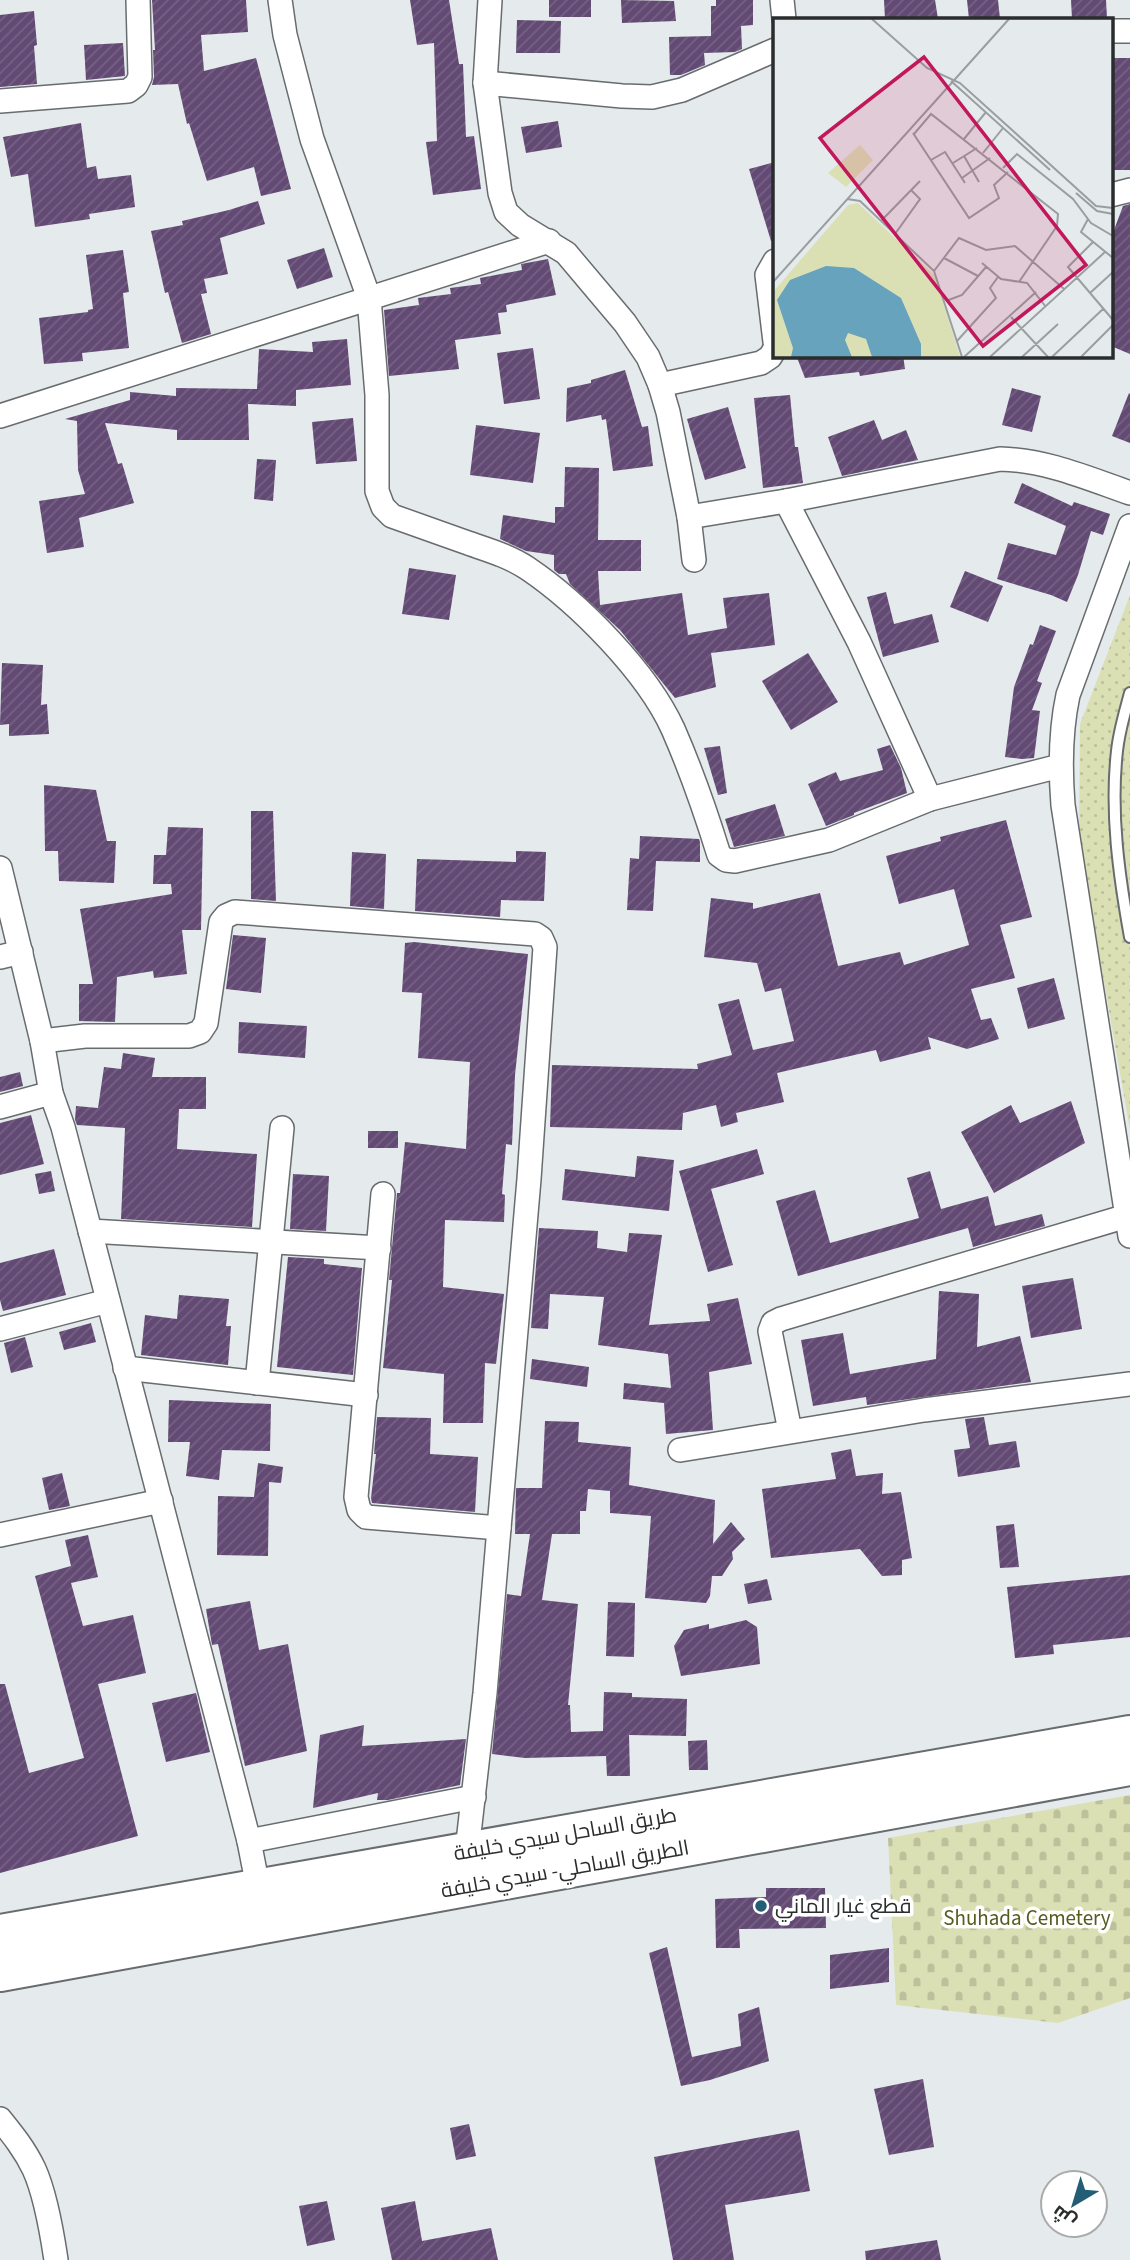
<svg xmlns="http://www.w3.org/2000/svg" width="1130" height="2260" font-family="'Source Sans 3',Cairo,sans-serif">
<defs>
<pattern id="cemetery-stones" width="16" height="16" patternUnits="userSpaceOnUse" patternTransform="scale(1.75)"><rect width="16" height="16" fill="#dbe0b4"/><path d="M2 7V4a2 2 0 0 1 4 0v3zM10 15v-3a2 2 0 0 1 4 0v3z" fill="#bcc09b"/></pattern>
<pattern id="park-dots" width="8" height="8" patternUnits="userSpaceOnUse" patternTransform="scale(1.75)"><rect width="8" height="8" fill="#dbe0b4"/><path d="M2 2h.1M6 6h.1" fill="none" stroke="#bcc09b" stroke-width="1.8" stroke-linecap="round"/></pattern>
<pattern id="building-hatch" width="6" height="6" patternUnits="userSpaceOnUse" patternTransform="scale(1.75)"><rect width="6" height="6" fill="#634a74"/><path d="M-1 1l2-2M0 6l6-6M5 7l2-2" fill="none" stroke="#756283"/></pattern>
</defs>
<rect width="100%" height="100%" fill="#e5eaed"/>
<!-- cemetery -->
<polygon fill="url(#cemetery-stones)" points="1130,1795 1130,1998 1058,2023 896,2005 888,1838"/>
<!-- park -->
<polygon fill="url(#park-dots)" points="1130,595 1130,1130 1079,839 1080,724"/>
<!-- building -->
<g fill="url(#building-hatch)">
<polygon points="152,0 246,0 248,32 201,35 204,71 256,58 291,189 261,196 254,167 207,181 189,123 187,124 178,84 152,85 154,77 153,50 155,50"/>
<polygon points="410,0 449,0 459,64 463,64 466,137 474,136 481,189 433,195 426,142 437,141 434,43 417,45"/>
<rect x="549" y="0" width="42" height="17"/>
<polygon points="621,0 674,1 676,21 622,23"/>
<polygon points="716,0 753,0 753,25 741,26 742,49 735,52 704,53 705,65 681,75 670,75 669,37 711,36 711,6 716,6"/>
<polygon points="884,0 935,0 938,19 885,19"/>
<polygon points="967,0 998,0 1000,19 969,19"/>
<polygon points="1071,0 1106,0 1107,18 1072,19"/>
<polygon points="34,11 37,45 34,46 37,84 0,87 0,15"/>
<polygon points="517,20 561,21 560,53 516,53"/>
<polygon points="123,43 125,76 86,80 84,45"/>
<rect x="1111" y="58" width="19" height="112"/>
<polygon points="558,121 562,147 526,153 521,127"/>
<polygon points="81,123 87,168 96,166 98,179 131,175 135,207 89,214 90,219 35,227 28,174 11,177 3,137"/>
<polygon points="775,162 775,240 771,241 749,169"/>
<polygon points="258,201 265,224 220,238 228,274 204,279 207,293 201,294 211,334 182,343 168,292 165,293 151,231 183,225 182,221 229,210"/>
<polygon points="1130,204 1130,354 1111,346 1111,238 1123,206"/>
<polygon points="324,248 333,277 297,289 287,260"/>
<polygon points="123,250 129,292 123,293 129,348 82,353 83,361 44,364 39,318 88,312 88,310 93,309 86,255"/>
<polygon points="548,259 556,295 506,305 507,312 498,313 501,334 455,340 459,369 389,376 384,310 419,305 418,298 451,294 450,288 481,284 480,278 522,270 521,264"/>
<polygon points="347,339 351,385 296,390 296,406 248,404 249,440 177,440 177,430 105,423 118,464 122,463 134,503 79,518 84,547 47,553 39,501 85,494 78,470 77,421 65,419 130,400 130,392 176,396 176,388 257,389 259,349 313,352 312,342"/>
<polygon points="533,348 540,399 504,404 497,353"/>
<polygon points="796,355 903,355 905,369 860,376 859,372 805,378"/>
<polygon points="625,370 642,427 648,426 653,466 613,471 606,419 602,420 601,415 566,422 567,388 591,383 591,380"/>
<polygon points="1012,388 1041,396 1032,432 1002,425"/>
<polygon points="1129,393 1130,394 1130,443 1112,436"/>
<polygon points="790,395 795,447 798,447 803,483 763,488 754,398"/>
<polygon points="728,407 746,468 705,480 687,419"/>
<polygon points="353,418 357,461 316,464 312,422"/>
<polygon points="874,420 882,440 906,430 918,460 842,476 828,437"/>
<polygon points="476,425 540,433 533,483 470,475"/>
<polygon points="257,459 276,460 273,501 254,499"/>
<polygon points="565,467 599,468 598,540 641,540 641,571 598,571 600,605 682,593 688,635 727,628 723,598 769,593 775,645 711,653 716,687 675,698 620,630 570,584 566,574 559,574 554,570 554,555 526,551 500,539 503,515 555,523 555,507 564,507"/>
<polygon points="1022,483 1072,506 1074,502 1110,514 1103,535 1091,531 1078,575 1067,602 1051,595 997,579 1008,543 1056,555 1066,526 1014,503"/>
<polygon points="409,568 456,575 449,620 402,614"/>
<polygon points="965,571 1003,586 988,622 950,607"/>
<polygon points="886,592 894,624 932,614 939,642 883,657 867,597"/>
<polygon points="1040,625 1056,631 1037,681 1042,683 1032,710 1040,711 1034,758 1022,759 1005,757 1014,687 1030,644 1033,645"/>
<polygon points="808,653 838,702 791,730 762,681"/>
<polygon points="2,663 43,665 41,705 47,704 49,734 9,736 9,724 0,725"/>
<polygon points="890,745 901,768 907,793 854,813 854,815 826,826 808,784 836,772 840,781 883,770 877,749"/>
<polygon points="720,746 727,793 718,795 704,748"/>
<polygon points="44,785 96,790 107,841 116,841 114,883 59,881 58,851 45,851"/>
<polygon points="775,804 785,836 734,847 725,819"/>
<polygon points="251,811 273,811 276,901 251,899"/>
<polygon points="1006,820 1032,917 1000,925 1015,978 971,989 981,1020 991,1018 999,1039 967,1049 928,1037 931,1049 880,1062 876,1050 777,1073 784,1102 736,1113 738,1122 721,1127 716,1105 683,1113 682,1130 550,1127 552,1065 698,1069 697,1064 732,1055 718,1004 739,999 753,1050 794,1041 781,988 765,992 757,963 704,957 711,898 753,903 753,909 820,893 838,966 900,952 904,965 969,945 954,889 899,904 886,856 941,841 940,837"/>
<polygon points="168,827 203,828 201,930 182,930 187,974 154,978 153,971 117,977 115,1022 79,1021 79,984 93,984 80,909 172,894 171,884 153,884 154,855 166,855"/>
<polygon points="640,836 699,839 700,842 700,862 656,861 653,911 627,910 630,858 639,859"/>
<polygon points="516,851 546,852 544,901 501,900 500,917 415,911 417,859 516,862"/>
<polygon points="352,852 386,854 384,909 350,906"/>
<polygon points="233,935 266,938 261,993 226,989"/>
<polygon points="414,942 528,954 515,1075 512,1145 506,1144 502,1194 505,1195 504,1222 445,1220 443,1287 504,1294 496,1364 485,1363 483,1423 443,1423 444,1374 383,1368 392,1280 389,1280 397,1193 400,1193 405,1142 466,1149 470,1062 418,1058 422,993 402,992 405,943"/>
<polygon points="1054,978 1065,1019 1028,1029 1017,988"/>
<polygon points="239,1022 307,1026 305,1058 238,1053"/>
<polygon points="123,1053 155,1058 152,1077 206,1077 206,1109 179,1109 177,1149 257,1154 252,1227 121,1219 125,1128 77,1125 75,1120 76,1106 98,1108 104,1067 121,1069"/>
<polygon points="20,1072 23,1086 0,1092 0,1077"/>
<polygon points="1071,1101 1085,1143 994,1193 961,1132 1011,1105 1020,1123"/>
<polygon points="31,1115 44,1164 0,1175 0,1123"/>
<rect x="368" y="1131" width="30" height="17"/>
<polygon points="757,1149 764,1174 711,1189 733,1265 708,1272 679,1171"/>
<polygon points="637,1156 674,1160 669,1211 562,1200 565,1169 635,1177"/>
<polygon points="51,1171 55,1191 39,1194 35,1174"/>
<polygon points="930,1171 941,1209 988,1196 995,1226 1042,1214 1045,1226 973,1247 968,1228 798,1276 776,1201 815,1190 830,1243 919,1218 907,1178"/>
<polygon points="293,1174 329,1176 326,1231 290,1229"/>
<polygon points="539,1228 598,1231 597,1248 627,1252 629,1233 662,1235 649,1325 710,1321 707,1304 738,1298 752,1364 709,1372 713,1430 666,1434 664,1403 623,1399 624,1383 671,1388 668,1354 598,1345 604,1297 550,1294 548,1329 531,1328"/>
<polygon points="54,1249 66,1295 3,1311 0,1300 0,1263"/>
<polygon points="288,1257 324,1259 324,1264 362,1268 353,1375 277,1367"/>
<polygon points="1073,1278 1082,1329 1031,1338 1022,1286"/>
<polygon points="939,1291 979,1294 977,1347 1020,1336 1031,1382 867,1405 866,1397 813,1406 801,1340 843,1333 850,1374 936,1359"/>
<polygon points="179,1295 229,1299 226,1326 231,1326 228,1365 141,1355 145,1315 177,1319"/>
<polygon points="91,1323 96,1342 64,1350 59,1332"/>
<polygon points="25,1337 33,1367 11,1373 4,1343"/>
<polygon points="532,1359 589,1367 587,1387 530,1379"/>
<polygon points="169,1400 271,1404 270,1451 222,1450 219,1480 186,1476 190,1442 168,1442"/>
<polygon points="377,1417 431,1418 430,1454 478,1457 475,1512 372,1503 371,1498 376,1454 374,1454"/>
<polygon points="984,1417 989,1445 1016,1441 1020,1467 958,1477 954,1450 970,1448 965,1419"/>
<polygon points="545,1421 579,1422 578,1442 631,1447 629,1485 715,1500 713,1544 731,1522 745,1539 732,1552 733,1559 722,1576 712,1576 710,1596 706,1603 645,1598 651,1516 610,1513 610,1491 588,1489 586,1511 580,1511 580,1534 552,1534 542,1600 578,1604 568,1705 570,1705 571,1732 603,1731 604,1692 632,1693 632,1697 687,1699 686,1736 629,1735 630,1776 607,1776 606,1756 525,1758 492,1754 507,1594 521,1596 530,1534 515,1534 516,1488 542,1488"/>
<polygon points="851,1449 856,1476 883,1473 882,1494 901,1492 912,1558 902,1560 902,1575 882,1576 860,1549 771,1558 762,1489 836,1479 831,1453"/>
<polygon points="258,1463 283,1467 281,1483 269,1482 268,1556 217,1555 218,1496 254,1497"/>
<polygon points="62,1473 70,1506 49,1510 42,1478"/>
<polygon points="1014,1524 1019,1567 1000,1568 996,1526"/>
<polygon points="88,1535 98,1577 71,1583 83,1626 133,1615 146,1673 98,1684 138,1836 0,1873 0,1684 5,1684 29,1773 84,1758 35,1576 71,1566 65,1540"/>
<polygon points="1130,1575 1130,1637 1053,1645 1054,1654 1015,1658 1007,1587"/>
<polygon points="767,1579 772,1600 748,1604 744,1584"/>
<polygon points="250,1601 259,1650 288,1644 307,1751 245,1766 218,1644 212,1645 206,1609"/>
<polygon points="608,1602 635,1603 634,1657 606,1656"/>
<polygon points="746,1620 757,1627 760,1664 681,1676 674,1646 684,1630 709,1624 709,1629"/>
<polygon points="196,1693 210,1752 166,1762 152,1703"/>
<polygon points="364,1725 362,1746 466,1739 460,1785 388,1800 377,1800 378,1793 313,1808 320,1735"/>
<polygon points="707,1740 708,1770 689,1770 688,1741"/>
<polygon points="766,1888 825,1888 826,1928 739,1929 740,1948 716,1948 715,1899 766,1897"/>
<polygon points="667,1947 692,2057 741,2046 738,2014 759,2007 769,2061 710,2080 681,2086 649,1953"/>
<polygon points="889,1948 889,1982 830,1989 830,1955"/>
<polygon points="923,2079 934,2147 889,2155 874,2089"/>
<polygon points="469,2124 476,2156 456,2160 450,2128"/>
<polygon points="799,2130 810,2191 725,2205 734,2260 673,2260 654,2157"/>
<polygon points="327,2201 335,2240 307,2246 299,2206"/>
<polygon points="415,2201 422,2241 491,2228 498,2260 392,2260 381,2208"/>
<polygon points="937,2240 941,2260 866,2260 865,2251"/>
</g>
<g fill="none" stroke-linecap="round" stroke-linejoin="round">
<defs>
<path id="lane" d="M1130,693C1125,712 1119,731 1117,751C1110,813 1119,876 1130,937"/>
<g id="street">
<path d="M280,0L285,35L312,139L369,298L377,395V491L383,507L392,516C418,525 443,534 468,543C488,550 509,556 527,568C579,603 647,672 673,729C691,770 706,813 719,855L726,860L735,861L829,840L930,799L1060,766"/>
<polyline points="490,0 485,83 500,193 506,212 520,225 566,253 625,323 648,357 660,385 668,412 689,517 694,560"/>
<polyline points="782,0 784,19"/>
<polyline points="1111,31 1130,31"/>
<polyline points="485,83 622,96 652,97 682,90 775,50"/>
<polyline points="0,101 128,91 136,85 140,77 138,0"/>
<polyline points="1111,195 1130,190"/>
<polyline points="775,261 767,275 775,342"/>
<polyline points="660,385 761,363 770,357 775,349"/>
<polyline points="0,416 549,241"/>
<polyline points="786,501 859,642 930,799"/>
<path d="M689,517L786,501L1000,459C1046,460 1087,478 1130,493"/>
<path d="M1130,526L1068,695C1060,732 1060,767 1063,805L1130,1236"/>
<polyline points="0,868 42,1041 51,1093 63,1127 249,1841 474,1797"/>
<polyline points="0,957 21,952"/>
<polyline points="42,1041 85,1036 189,1036 200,1032 206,1023 221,922 226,916 235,912 535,934 541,938 545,947 529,1179 499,1528 485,1693 467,1851"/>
<polyline points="0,1107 51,1093"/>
<polyline points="383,1194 356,1497 359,1510 366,1517 499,1528"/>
<polyline points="90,1231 379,1248"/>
<polyline points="0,1329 108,1301"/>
<polyline points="125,1368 366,1395"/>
<polyline points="257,1383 282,1128"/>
<polyline points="790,1431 770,1331 773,1323 781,1319 1127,1216"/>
<polyline points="680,1450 924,1410 1130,1384"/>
<polyline points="0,1535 161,1501"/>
<polyline points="249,1841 258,1887"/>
<path d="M0,2119C13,2135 25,2150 34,2169C45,2193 52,2233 56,2260"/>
</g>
<g id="highway">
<polyline points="0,1934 1130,1735"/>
<polyline points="0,1972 1130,1766"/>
</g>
</defs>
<!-- lane casing -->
<use href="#lane" stroke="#686c6f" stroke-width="14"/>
<!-- street casing -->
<use href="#street" stroke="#686c6f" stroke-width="26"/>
<!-- highway casing -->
<use href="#highway" stroke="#686c6f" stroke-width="42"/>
<!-- lane -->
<use href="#lane" stroke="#fff" stroke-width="10"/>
<!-- street -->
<use href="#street" stroke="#fff" stroke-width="23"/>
<!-- highway -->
<use href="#highway" stroke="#fff" stroke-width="38"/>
</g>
<!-- markers -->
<circle fill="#245d76" stroke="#fff" stroke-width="2.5" cx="761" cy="1906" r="7"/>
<g text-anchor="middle" stroke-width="7" stroke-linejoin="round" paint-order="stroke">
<!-- street labels -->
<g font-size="21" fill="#2a2c2d" stroke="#fff">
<text transform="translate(565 1834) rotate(-10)" y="7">طريق الساحل سيدي خليفة</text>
<text transform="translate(565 1869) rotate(-10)" y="7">الطريق الساحلي- سيدي خليفة</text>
</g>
<!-- poi labels -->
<g font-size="21" fill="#2a2c2d" stroke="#fff" text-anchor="start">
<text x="775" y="1913">قطع غيار الماني</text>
</g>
<!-- park labels -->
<g font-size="21" fill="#575b1e" stroke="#fff">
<text x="1027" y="1925">Shuhada Cemetery</text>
</g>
</g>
<!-- overview -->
<g transform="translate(773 18)">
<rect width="340" height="340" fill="#e5eaed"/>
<path d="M87,127L100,142L73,169L55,155Z" fill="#dbe0b4"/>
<path d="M85,185L162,258L187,339H0V274L75,187Z" fill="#dbe0b4"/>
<path d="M53,248L81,250L128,280L148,326V339H99L93,321L75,315L72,322L79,339H18L20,330L4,282L17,262Z" fill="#67a3bd"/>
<path fill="none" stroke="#9a9ea0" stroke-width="2" d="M99,1L154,50L187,65L323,188L340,190M178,63L277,152M140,115L196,200L226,180L221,167L235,154M141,116L158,96L285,196L284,208L246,264M191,121L213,94M210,135L230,110M191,138L206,164M158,142L172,134L192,165M180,145L204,130M230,150L244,136L300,181L318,205L340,218M189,160L217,140M303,175L324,193L340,196M74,181L87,183L161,253L189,339M315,201L308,214L340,240M108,203L147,163M122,216L147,181L138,172M320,224L295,249L340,302M171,240L205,258M209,245L228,261L254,265L273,289M161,253L186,220L213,232L242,228L291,271M0,264L236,1M317,275L340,254M173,283L189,277L213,249M238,299L275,339M184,323L223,280L217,270L225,259M191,339L263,274M217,339L332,234M249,339L285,306M279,339L330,291M308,339L340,307"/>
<path fill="#c2185b" fill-opacity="0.15" stroke="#c2185b" stroke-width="3.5" d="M151,39L313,247L210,328L47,120Z"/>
<rect width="340" height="340" fill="none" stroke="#2a2c2d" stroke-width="3.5"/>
</g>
<!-- north arrow -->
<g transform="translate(1074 2204) rotate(218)"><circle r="33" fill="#ffffff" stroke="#aaabab" stroke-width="2"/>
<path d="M0-5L12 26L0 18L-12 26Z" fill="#245d76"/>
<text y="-10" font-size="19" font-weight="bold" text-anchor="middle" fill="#2a2c2d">ش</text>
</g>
</svg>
